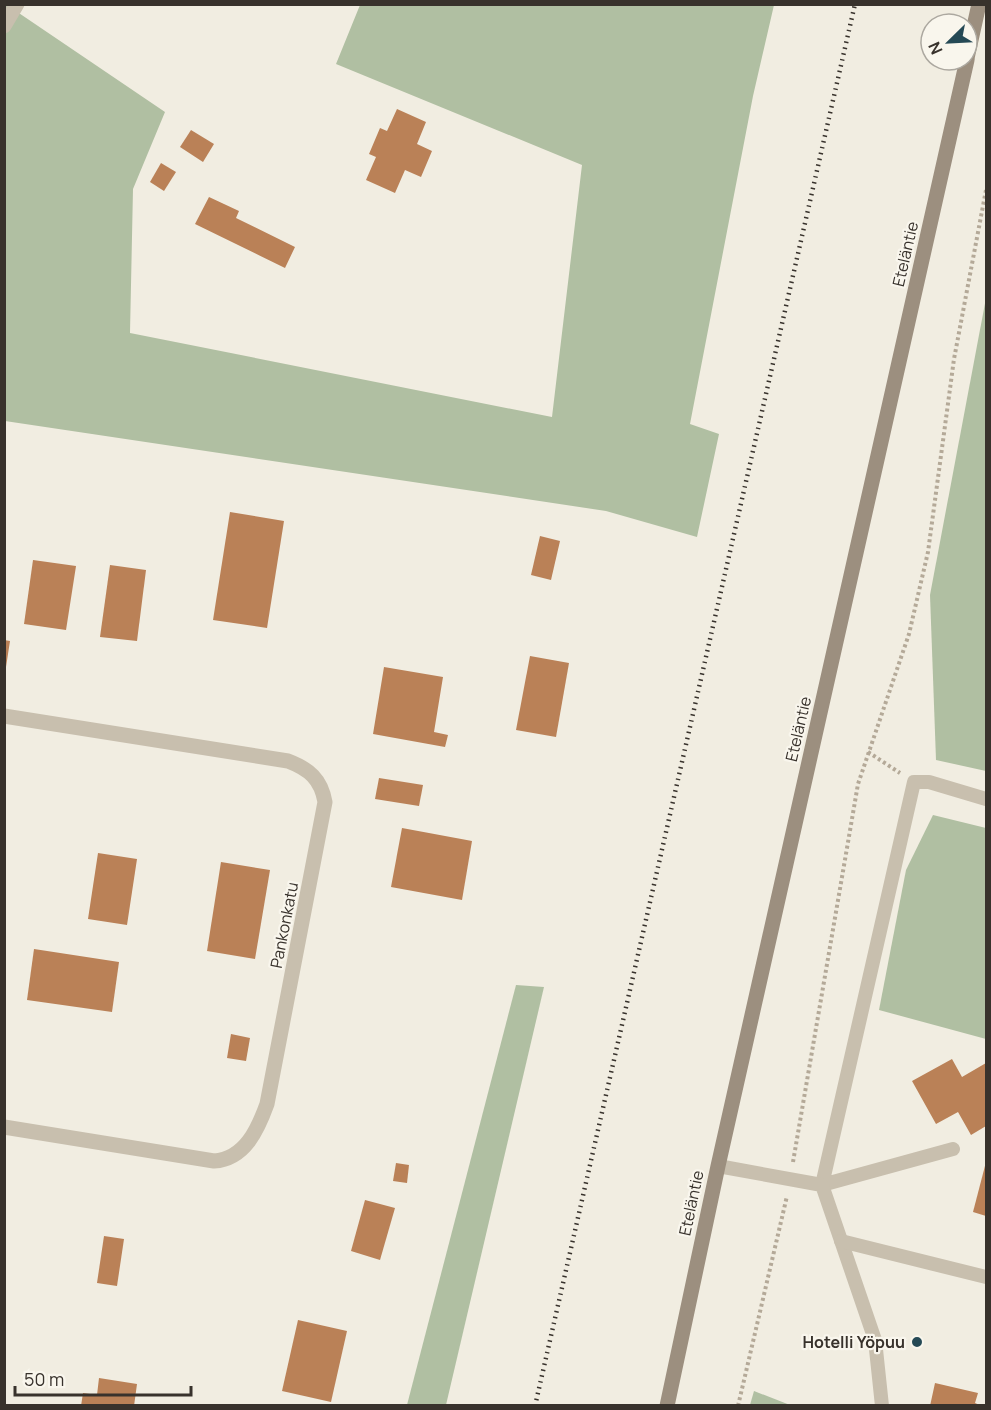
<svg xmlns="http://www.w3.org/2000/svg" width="991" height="1410" font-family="Manrope,sans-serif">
<rect width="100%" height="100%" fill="#f1ede1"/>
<!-- green -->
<g fill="#b0bfa2">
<polygon points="4,5 7,5 165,112 133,189 130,333 552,417 582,165 336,64 360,5 774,5 753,96 690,424 719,434 697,537 606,511 5,421"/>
<polygon points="986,298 986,771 936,760 930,595"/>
<polygon points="933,815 986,828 986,1039 879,1010 906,870"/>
<polygon points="516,985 544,987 446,1405 407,1405"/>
<polygon points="754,1391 790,1405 750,1405"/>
</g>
<!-- building -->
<g fill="#ba8157">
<polygon points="397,109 426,122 417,144 432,151 421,177 405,170 395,193 366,180 376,157 369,154 380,128 387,131"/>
<polygon points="191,130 214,144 203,162 180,147"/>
<polygon points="161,163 176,172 164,191 150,182"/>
<polygon points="209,197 239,211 236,218 295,247 285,268 195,224"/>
<polygon points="230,512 284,521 267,628 213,620"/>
<polygon points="540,536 560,541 551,580 531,575"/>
<polygon points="33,560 76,566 66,630 24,624"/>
<polygon points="110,565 146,570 137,641 100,637"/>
<polygon points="4,640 10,641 6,667 4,667"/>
<polygon points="530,656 569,663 556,737 516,730"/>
<polygon points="384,667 443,677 434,732 448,735 445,747 373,734"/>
<polygon points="379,778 423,785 419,806 375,799"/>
<polygon points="402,828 472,841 462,900 391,887"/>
<polygon points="98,853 137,859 127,925 88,919"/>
<polygon points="221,862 270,870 255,959 207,951"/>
<polygon points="34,949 119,962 112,1012 27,1000"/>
<polygon points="231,1034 250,1038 246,1061 227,1058"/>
<polygon points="952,1059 962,1077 986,1063 986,1126 971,1135 958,1112 936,1124 912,1081"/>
<polygon points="986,1162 986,1216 973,1212"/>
<polygon points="396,1163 409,1165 407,1183 393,1181"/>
<polygon points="365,1200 395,1208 380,1260 351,1251"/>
<polygon points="104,1236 124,1239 117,1286 97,1283"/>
<polygon points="298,1320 347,1331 331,1402 282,1391"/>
<polygon points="99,1378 137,1384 134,1406 81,1406 83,1393 97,1395"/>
<polygon points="935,1383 978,1393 975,1403 982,1406 930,1406"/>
</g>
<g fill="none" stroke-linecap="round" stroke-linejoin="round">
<!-- path -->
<g stroke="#b4a998" stroke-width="4" stroke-dasharray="3 3" stroke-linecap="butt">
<polyline points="868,752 900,773"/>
<polyline points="793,1162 858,784 909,634 928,552 954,359 986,190"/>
<polyline points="738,1406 787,1196"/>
</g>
<!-- service -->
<g stroke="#c8bfae" stroke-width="14">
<polyline points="953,1149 822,1185 914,782 929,782 986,799"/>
<polyline points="718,1166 822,1185 875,1340 882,1406"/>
<polyline points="841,1241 986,1277"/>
</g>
<!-- minor -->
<path stroke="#c8bfae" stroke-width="15" d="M4,716L288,761C309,769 321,779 325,802L267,1104C258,1129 245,1159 214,1161L4,1127"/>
<!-- tertiary -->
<polyline stroke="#c8bfae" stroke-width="15" points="4,26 17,4"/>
<!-- secondary -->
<g stroke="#9c8f7f" stroke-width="15">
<polyline points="967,58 979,4"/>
<polyline points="667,1406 718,1166 967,60"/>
</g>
<!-- rail -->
<polyline stroke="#38322c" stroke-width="4.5" stroke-dasharray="1.5 4.5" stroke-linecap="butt" points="535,1406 855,4"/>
</g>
<!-- markers -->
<circle fill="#254955" stroke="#f9f6ed" stroke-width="2" cx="917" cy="1342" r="6"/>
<g text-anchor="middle" stroke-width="4.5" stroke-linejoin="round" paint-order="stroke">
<!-- street labels -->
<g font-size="16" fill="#38322c" stroke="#f9f6ed">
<text transform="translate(905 254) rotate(-77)" y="6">Eteläntie</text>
<text transform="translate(798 729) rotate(-77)" y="6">Eteläntie</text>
<text transform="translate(284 925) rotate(-79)" y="6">Pankonkatu</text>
<text transform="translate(691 1203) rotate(-78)" y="6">Eteläntie</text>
</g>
<!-- poi labels -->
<g font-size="16" font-weight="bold" fill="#38322c" stroke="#f9f6ed" text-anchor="end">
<text x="905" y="1348">Hotelli Yöpuu</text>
</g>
</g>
<!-- border -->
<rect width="991" height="1410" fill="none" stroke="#38322c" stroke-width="12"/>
<!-- north arrow -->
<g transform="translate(949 42) rotate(246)"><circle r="28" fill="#f9f6ed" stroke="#aca8a0" stroke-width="1.5"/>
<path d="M0-4.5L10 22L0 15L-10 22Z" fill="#254955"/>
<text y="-9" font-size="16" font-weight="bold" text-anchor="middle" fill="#38322c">N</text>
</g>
<!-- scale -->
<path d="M15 1386v9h176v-9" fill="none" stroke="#38322c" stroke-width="3"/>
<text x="24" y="1386" font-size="18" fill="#38322c" stroke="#f9f6ed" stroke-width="4.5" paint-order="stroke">50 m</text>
</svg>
